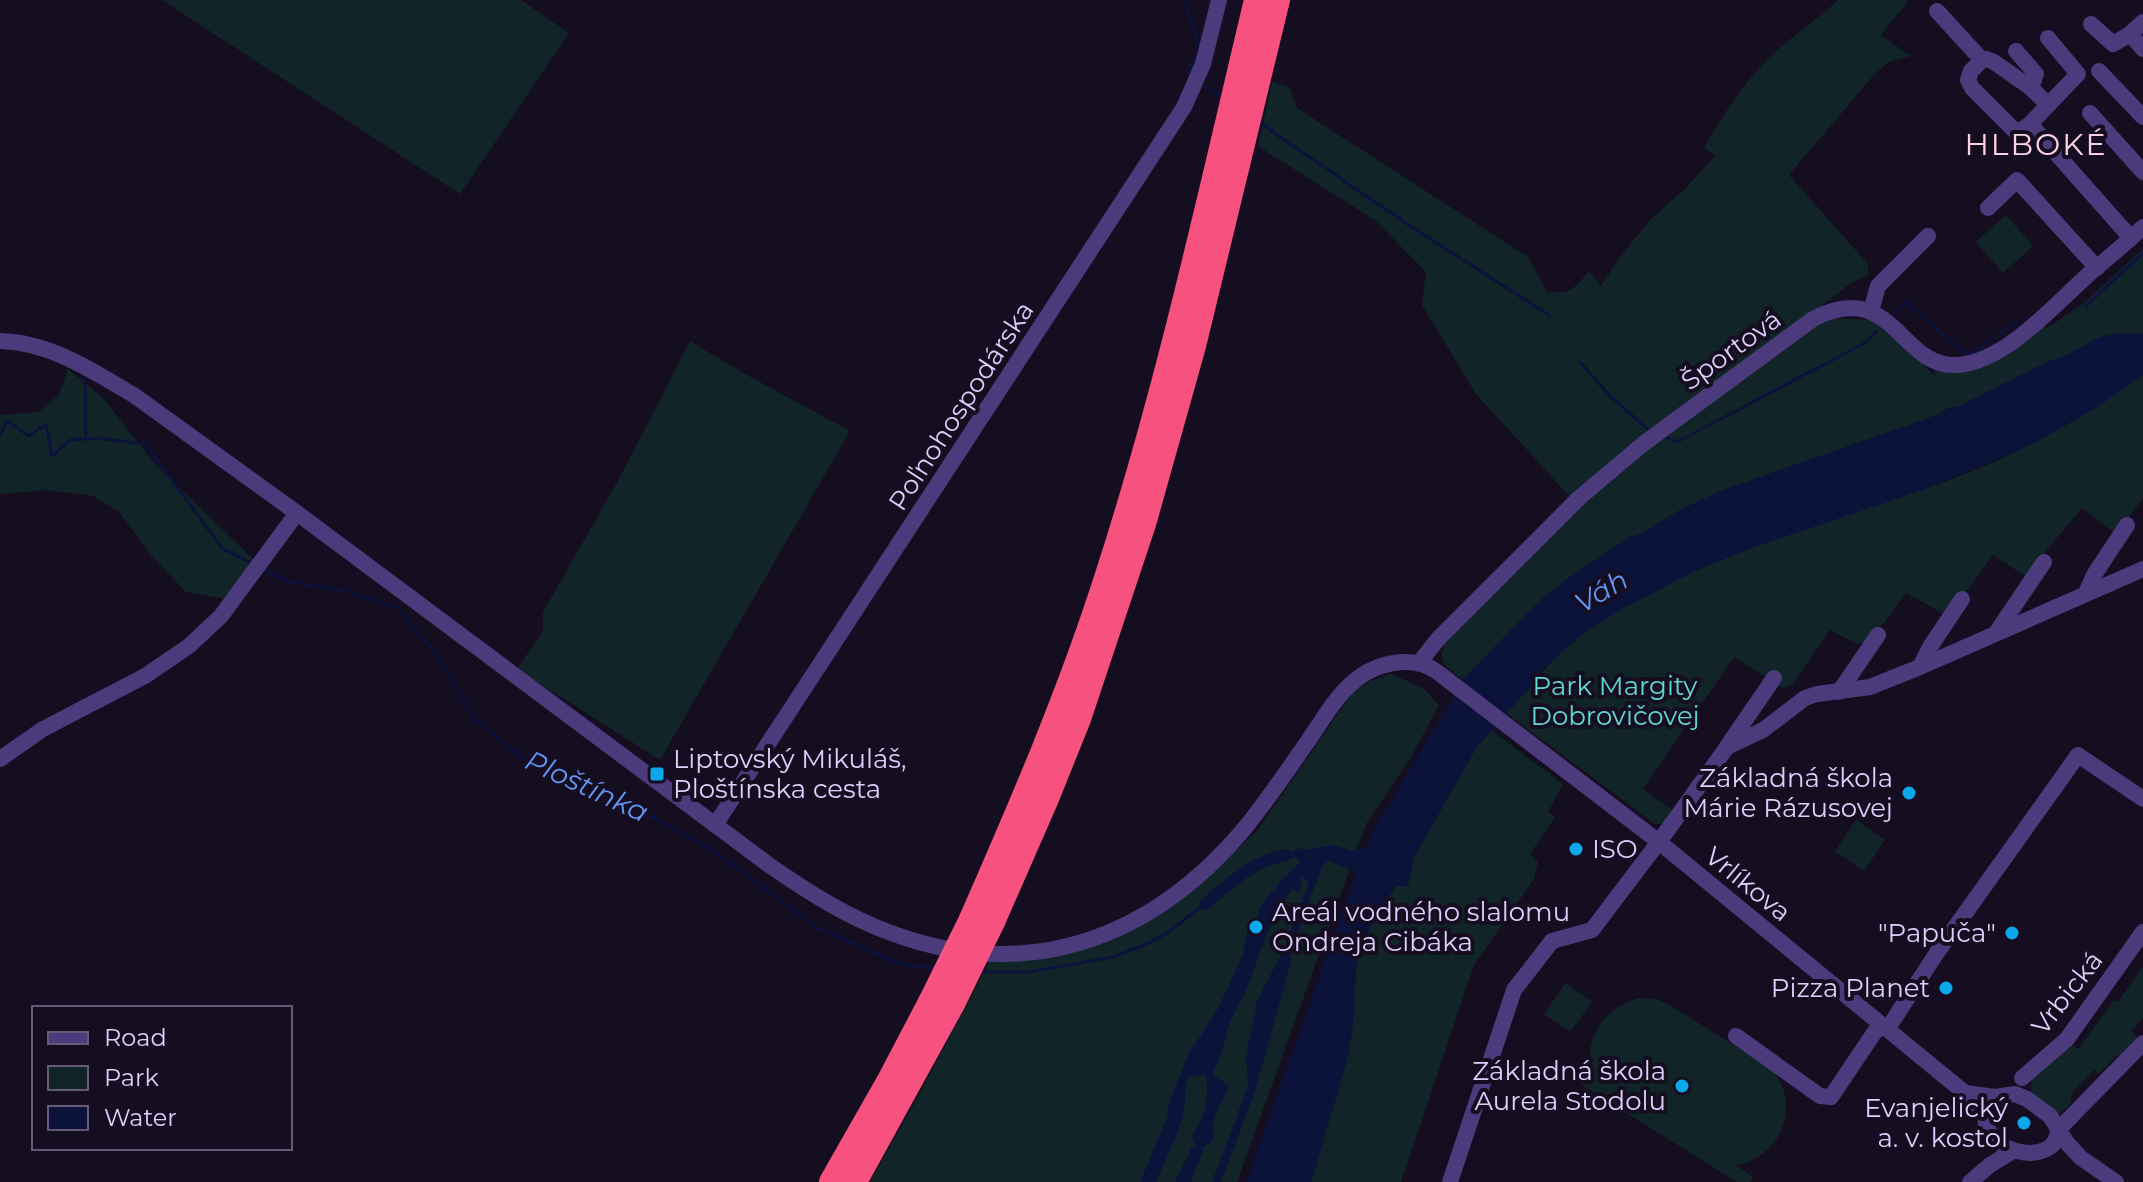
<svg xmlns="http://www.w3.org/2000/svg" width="2143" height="1182" font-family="Montserrat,sans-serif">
<rect width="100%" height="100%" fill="#150e20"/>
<!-- green -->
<g fill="#112529">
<polygon points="162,0 521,0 569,33 460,194"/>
<path d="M1838,0H1909L1881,35L1910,56L1888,62L1873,76L1789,175L1867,263L1869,274L1850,284L1571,498L1476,394L1422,305L1426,272L1376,221L1258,146L1272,82L1289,87L1297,108L1528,257L1547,291C1570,296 1575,288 1589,271L1601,286L1620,257L1652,218L1685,189L1715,156L1704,147C1723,115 1744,82 1771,56C1792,36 1817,20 1838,0Z"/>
<polygon points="2006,215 2033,246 2003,273 1976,242"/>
<path d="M2143,249V334L2067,355L2045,363L1957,407L1946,409L1940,414L1723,490L1680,510L1641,534L1630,537L1568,578L1536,604L1463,680C1449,670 1436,663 1444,645L1580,505L1672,429L1828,318L1874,320L1887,329L1935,376L1933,356C1973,368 2006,339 2038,318L2047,328L2084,303Z"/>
<polygon points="690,341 745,374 850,431 660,760 517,669 543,631 543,612 619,479"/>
<polygon points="68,369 103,398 155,464 254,560 225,599 186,592 148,552 121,514 94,496 47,490 0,494 0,415 38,412 59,395"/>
<path d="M2143,375V498L2116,534L2082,508L2025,576L1993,555L1970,587L1942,613L1906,593L1885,622L1859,645L1830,630L1792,685L1783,688L1734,657L1643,789L1675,812L1663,824H1655L1506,713C1512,705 1520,699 1527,691C1545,669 1563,647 1587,631C1698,553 1832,525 1957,477C2024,452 2085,416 2143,375Z"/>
<polygon points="1391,674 1423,688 1439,705 1410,759 1366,824 1237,1182 870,1182 919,1095 990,961 1070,952 1102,944 1140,927 1179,902 1256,832 1354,691 1371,681"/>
<polygon points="1491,730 1563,784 1548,812 1555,817 1530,854 1538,862 1534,879 1474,965 1401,1182 1311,1182 1348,1057 1353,1024 1356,965 1372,921 1396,886 1408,886 1414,857 1476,748"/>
<polygon points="1856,820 1885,840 1864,871 1835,851"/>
<polygon points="2143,966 2143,1018 2131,1031 2137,1037 2130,1044 2130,1048 2121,1059 2117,1055 2099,1074 2094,1070 2071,1094 2071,1103 2059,1115 2031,1094 2032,1079 2053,1062 2068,1042 2078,1049 2114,1000 2118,1002"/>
<polygon points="1566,983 1592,1002 1570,1032 1544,1014"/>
<path d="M1640,998L1656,999L1668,1004L1770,1068C1803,1102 1782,1158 1736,1165L1753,1177L1750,1182H1737L1561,1072L1567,1062L1592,1076C1583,1038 1602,1008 1640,998Z"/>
</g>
<!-- water -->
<path fill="#0c133b" d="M2118,333L2143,334V375L2096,408L2038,441L2001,458L1920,491L1759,545L1703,567L1622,609L1585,632L1546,666L1524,694L1476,748L1414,857L1408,886H1396L1372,921L1356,965L1353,1024L1348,1057L1311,1182H1246L1357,872L1328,861L1322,866L1292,948L1290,966L1255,1091L1221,1182H1212L1248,1086L1246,1056L1257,1001L1286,945L1308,885V882L1306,879L1301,878L1300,880L1302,885L1297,893L1293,889C1270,912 1257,967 1243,997C1238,1008 1230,1018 1227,1031C1224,1047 1222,1056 1213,1071L1214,1075L1229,1086L1216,1114L1212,1127L1214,1133L1213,1140L1202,1148L1203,1151L1191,1182H1175L1192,1147L1196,1145L1192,1140C1193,1132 1196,1128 1200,1122C1207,1108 1209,1090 1205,1075C1199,1075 1192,1074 1188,1080C1184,1085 1186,1103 1184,1111C1178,1136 1166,1158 1156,1182H1140L1166,1120L1170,1100L1189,1053L1218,1009L1243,954L1247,933L1252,930L1260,913L1258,910L1282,879L1300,863L1296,857L1276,861L1271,864L1275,854L1284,851L1293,852L1300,847L1304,850L1333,845L1353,851L1369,847L1371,835L1463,680L1536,604L1568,578L1630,537L1641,534L1680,510L1723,490L1940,414L1946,409L1957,407L2045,363L2067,355L2099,337Z"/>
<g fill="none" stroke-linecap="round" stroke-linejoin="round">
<!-- stream -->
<g stroke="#0c133b" stroke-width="3">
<polyline points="1185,0 1200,47 1189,73 1190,75"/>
<polyline points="1204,85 1224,99"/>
<polyline points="1257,121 1404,222 1549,315"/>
<polyline points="2086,306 2143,253"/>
<polyline points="1894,313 1904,301 1966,354 1974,352 2018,321"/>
<polyline points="1580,362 1610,396 1651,432"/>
<path d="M84,376C87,397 85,417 86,439"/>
<polyline points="0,435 7,421 29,436 46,424 52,456 70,440 97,438 145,444 223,549 251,563"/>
<polyline points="1662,436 1677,442 1863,344 1877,331"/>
<polyline points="261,568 285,581 346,591 398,608 431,648 476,720 532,766 589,793 659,820 715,852 818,928 894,961 913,966 936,968"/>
<polyline points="979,972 1029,972 1113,957 1149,943 1167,933 1205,904"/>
</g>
<!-- canal -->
<path stroke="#0c133b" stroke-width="12" d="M1205,904C1230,883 1253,861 1286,855"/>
<!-- minor -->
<g stroke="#4b3b7c" stroke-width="16">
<polyline points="1937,11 1982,60 1971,71 1968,80 1972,88 2017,133 2030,124 2131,238"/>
<polyline points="2143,22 2130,34 2143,49"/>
<polyline points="2091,24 2113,44 2130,34"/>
<polyline points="2016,51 2036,74 2031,88"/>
<polyline points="1982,60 1987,59 1994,62 2031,88 2048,105"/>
<polyline points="2099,71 2143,117"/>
<polyline points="2090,113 2143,172"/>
<polyline points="2030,124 2078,74 2048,38"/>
<polyline points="1988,208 2017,180 2097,268"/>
<polyline points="1871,311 1878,286 1928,236"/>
<path d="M0,341C50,342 93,371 135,396L297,513L769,865C808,892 847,917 891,933C1029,984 1151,939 1244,829C1267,801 1287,771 1308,741C1322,721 1334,699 1352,683C1374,663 1411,654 1436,671L1659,842L1965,1093L1984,1115"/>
<polyline points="2086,593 2094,575 2127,525"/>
<polyline points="1998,630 2044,562"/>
<path d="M1419,663L1438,639L1579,498L1643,444L1813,319C1894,277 1899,369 1958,365C2009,361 2060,298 2097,267C2113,254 2128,241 2143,227"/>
<polyline points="1920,667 1930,647 1962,599"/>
<polyline points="1839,692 1878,635"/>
<polyline points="1728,745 1774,678"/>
<polyline points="0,759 43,729 145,676 189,646 221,616 297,513"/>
<polyline points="715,825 1184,107 1203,64 1219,0"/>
<polyline points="1736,1036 1820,1096 1831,1097 1876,1030 1886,1027 1892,1022 1936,954 2078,755 2143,799"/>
<polyline points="2022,1078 2067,1039 2143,932"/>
<polyline points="1965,1093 1995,1097 2015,1094 2027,1099 2050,1116 2067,1143 2081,1158 2116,1182"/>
<path d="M1988,1105C1970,1153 2057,1171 2058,1130"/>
<polyline points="2058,1130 2143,1043"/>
<polyline points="1450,1182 1514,990 1552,941 1592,930 1664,835 1727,747 1763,730 1805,698 1817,694 1870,687 1920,667 2143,569"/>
<polyline points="1970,1182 1990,1165 2013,1151"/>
</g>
<!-- highway -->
<g stroke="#f6517f" stroke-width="24">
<path d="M971,919C1021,805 1069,694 1107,575C1168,387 1210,193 1256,0"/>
<polyline points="993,922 1046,801 1079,719 1144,524 1194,346 1278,0"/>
<polyline points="831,1182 888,1082 930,1002"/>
<polyline points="855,1182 953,1004"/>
</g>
<!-- highway-bridge -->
<g stroke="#f6517f" stroke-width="24">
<polyline points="930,1002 971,919"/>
<polyline points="953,1004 993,922"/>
</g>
</g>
<!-- markers -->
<g fill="#0da8eb" stroke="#150e20" stroke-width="3">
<rect x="649" y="766" width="16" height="16" rx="4"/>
<circle cx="1909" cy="793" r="8"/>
<circle cx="1576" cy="849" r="8"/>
<circle cx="1256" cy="927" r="8"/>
<circle cx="2012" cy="933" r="8"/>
<circle cx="1946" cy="988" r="8"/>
<circle cx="1682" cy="1086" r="8"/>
<circle cx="2024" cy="1123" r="8"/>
</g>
<g text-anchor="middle" stroke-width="8" stroke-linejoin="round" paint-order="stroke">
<!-- street labels -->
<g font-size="26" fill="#decffc" stroke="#150e20">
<text transform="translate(1731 350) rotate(-36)" y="9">Športová</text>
<text transform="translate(961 406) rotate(-57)" y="9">Poľnohospodárska</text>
<text transform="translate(1748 884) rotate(39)" y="9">Vrlíkova</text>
<text transform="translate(2067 993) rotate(-52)" y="9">Vrbická</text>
</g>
<!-- park labels -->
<g font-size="26" fill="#60d8d2" stroke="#150e20">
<text x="1615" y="695">Park Margity<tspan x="1615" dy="30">Dobrovičovej</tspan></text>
</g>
<!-- poi labels -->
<g font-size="26" fill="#decffc" stroke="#150e20" text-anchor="end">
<text x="673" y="768" text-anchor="start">Liptovský Mikuláš,<tspan x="673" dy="30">Ploštínska cesta</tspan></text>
<text x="1893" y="787">Základná škola<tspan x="1893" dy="30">Márie Rázusovej</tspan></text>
<text x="1592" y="858" text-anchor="start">ISO</text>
<text x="1272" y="921" text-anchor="start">Areál vodného slalomu<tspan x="1272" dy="30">Ondreja Cibáka</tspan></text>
<text x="1996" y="942">"Papuča"</text>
<text x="1930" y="997">Pizza Planet</text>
<text x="1666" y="1080">Základná škola<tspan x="1666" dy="30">Aurela Stodolu</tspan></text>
<text x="2008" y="1117">Evanjelický<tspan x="2008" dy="30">a. v. kostol</tspan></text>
</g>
<!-- water labels -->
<g font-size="28" font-style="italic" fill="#6395f7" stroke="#150e20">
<text transform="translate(1601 591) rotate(-31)" y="10">Váh</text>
<text transform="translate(587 786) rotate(25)" y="10">Ploštínka</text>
</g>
<!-- quarter labels -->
<g font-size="30" letter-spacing="2" fill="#fdd1e4" stroke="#150e20">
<text x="2036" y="155">HLBOKÉ</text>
</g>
</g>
<!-- legend -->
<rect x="32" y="1006" width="260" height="144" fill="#150e20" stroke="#655b78" stroke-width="2"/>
<rect x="48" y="1032" width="40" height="12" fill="#4b3b7c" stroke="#655b78" stroke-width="2"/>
<text x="104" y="1046" font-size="24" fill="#decffc">Road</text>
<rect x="48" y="1066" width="40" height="24" fill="#112529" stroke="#655b78" stroke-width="2"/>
<text x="104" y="1086" font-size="24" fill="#decffc">Park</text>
<rect x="48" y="1106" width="40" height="24" fill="#0c133b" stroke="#655b78" stroke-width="2"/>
<text x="104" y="1126" font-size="24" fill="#decffc">Water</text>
</svg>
